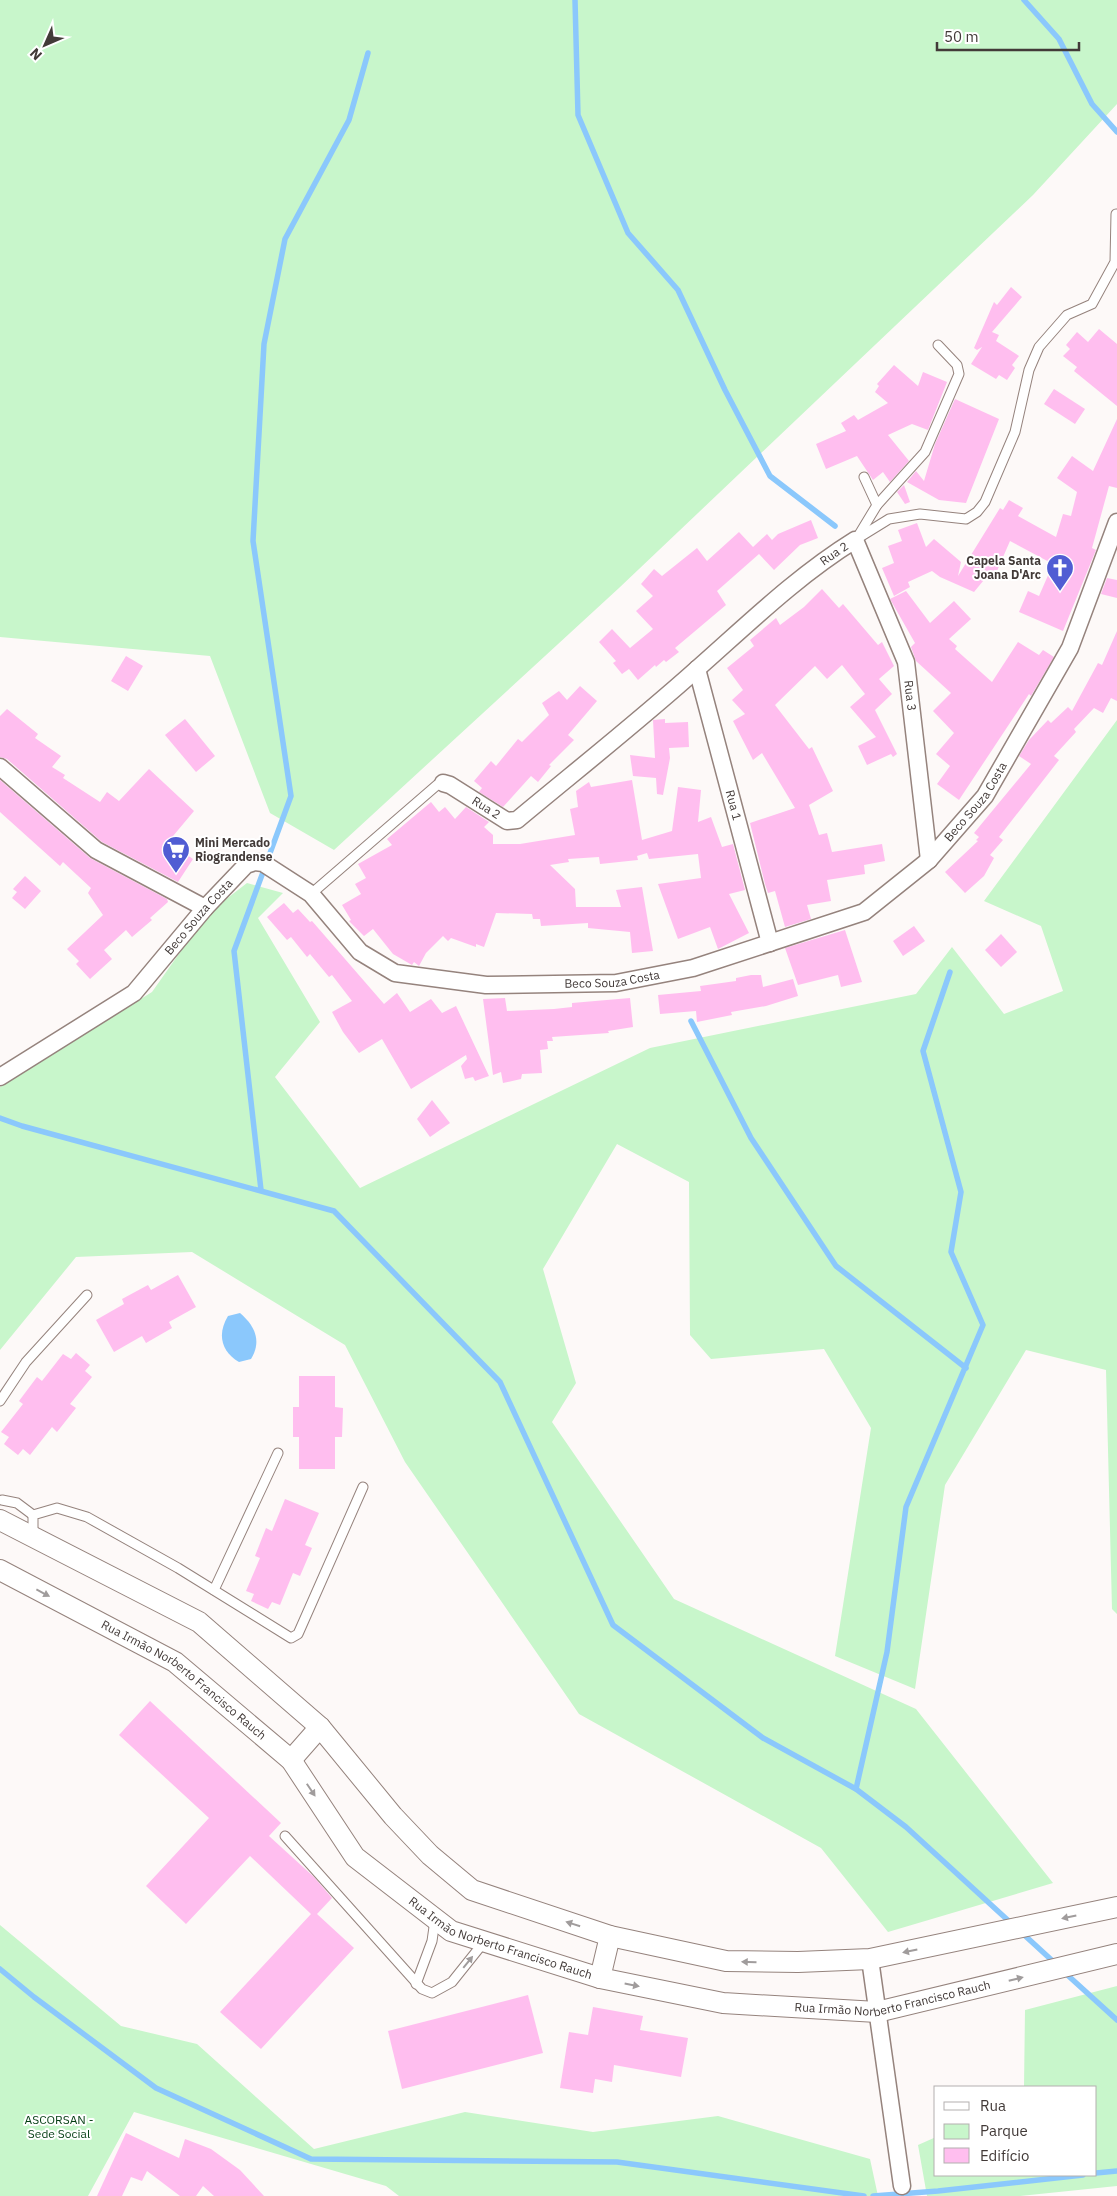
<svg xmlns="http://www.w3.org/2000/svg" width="1117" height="2196" font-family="'IBM Plex Sans',sans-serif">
<rect width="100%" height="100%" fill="#fdf9f8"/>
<!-- green -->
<g fill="#c8f6cb">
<polygon points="0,0 1117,0 1117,104 1033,195 619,588 334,850 270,813 210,656 0,637"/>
<polygon points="1117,720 1117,1614 1112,1609 1106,1370 1026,1350 945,1485 915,1689 835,1656 871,1428 824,1349 711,1359 690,1335 689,1182 617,1144 543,1269 576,1383 552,1422 674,1599 916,1709 1053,1883 888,1932 821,1848 579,1714 405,1462 345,1345 192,1252 76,1257 0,1350 0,1087 152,992 207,914 247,883 283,893 258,918 320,1022 275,1077 360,1188 650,1048 916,994 952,947 1004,1014 1063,991 1041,926 984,901"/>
<polygon points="0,1925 121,2026 197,2044 314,2149 465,2112 593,2132 718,2116 870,2159 878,2196 399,2196 386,2186 134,2112 88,2196 0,2196"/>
<polygon points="1117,1986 1117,2186 1020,2196 927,2196 918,2145 936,2137 936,2175 1096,2175 1096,2087 1024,2087 1025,2010"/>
</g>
<!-- water -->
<path fill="#8bc8fc" d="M240,1313C255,1326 262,1341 251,1359L239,1362C221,1351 217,1334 228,1316Z"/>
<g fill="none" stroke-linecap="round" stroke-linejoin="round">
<!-- stream -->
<g stroke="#8bc8fc" stroke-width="5.5">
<polyline points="575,0 578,115 628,233 678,290 725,390 770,476 835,526"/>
<polyline points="1024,0 1059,39 1092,104 1117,132"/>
<polyline points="691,1021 751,1138 836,1266 966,1368"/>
<polyline points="0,1118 22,1126 334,1211 500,1382 613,1625 763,1738 856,1789 906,1827 1012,1924"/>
<polyline points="261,1190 234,951 291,796 253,541 264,344 285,239 349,120 368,53"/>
<polyline points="856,1789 887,1652 906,1507 983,1325 951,1252 961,1192 923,1051 950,972"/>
<polyline points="1021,1932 1057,1965"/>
<polyline points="0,1969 34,1997 156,2088 311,2159 617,2162 864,2196"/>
<polyline points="1063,1971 1117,2020"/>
<polyline points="1096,2173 1117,2171"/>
<polyline points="873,2196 938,2191 1083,2175"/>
</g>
</g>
<!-- building -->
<g fill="#ffbeef">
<polygon points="1011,287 1022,297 992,332 999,335 996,341 1019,356 1012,365 1015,368 1007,380 999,375 996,379 971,364 982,347 977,350 974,348 994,302 997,305"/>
<polygon points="1099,329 1117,344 1117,406 1074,371 1077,367 1063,356 1070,349 1066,345 1077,332 1088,342"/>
<polygon points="894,365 918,386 923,372 947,382 928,430 912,424 888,435 909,461 890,482 883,472 873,480 857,456 826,469 816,444 846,431 841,423 854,415 858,420 888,403 875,392 879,386 877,384"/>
<polygon points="1054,389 1085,409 1075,424 1044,404"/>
<polygon points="955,399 999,419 966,503 939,500 907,482 916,471 924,481 935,444"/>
<polygon points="1117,419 1117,488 1109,486 1092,548 1096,550 1063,631 1019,612 1028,591 1039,596 1053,564 1010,541 994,578 988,575 974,592 940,577 932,571 908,582 910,587 894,596 882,568 894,563 888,546 902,541 898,530 917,523 926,547 934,539 961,562 958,576 1000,508 1003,510 1009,500 1023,508 1018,516 1056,537 1063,514 1071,516 1077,492 1057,478 1072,456 1093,471"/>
<polygon points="904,485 910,502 905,504 897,492"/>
<polygon points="811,520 818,538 800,545 774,570 759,554 717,591 726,605 675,648 679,652 666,662 664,660 656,667 655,665 638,680 629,669 622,674 613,663 616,661 599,642 612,629 630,648 653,629 636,611 653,596 641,584 654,569 662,576 697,548 707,561 739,532 753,547 767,534 772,540 778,534"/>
<polygon points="1107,578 1117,580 1117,598 1101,594"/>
<polygon points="822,589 839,608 843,604 878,645 882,642 894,666 879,679 892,694 875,710 897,754 893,757 891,754 867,765 858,746 876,737 850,707 865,694 842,665 827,679 815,666 775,705 809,749 812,747 833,791 809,805 819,835 827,833 832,852 882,844 885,861 864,865 865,874 827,880 831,901 807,905 811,919 785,927 775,891 768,893 765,884 750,823 795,808 762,753 753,760 733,721 745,714 732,700 743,690 727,668 754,646 750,640 776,618 780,625 804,607"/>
<polygon points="906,591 930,623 954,601 971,619 949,639 957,646 955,649 992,682 1018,642 1039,655 1043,650 1054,657 1031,696 1029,694 959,800 937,784 950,766 936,754 954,733 933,711 951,693 916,661 911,647 915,643 890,599"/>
<polygon points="1117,631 1117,701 1111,698 1103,713 1094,708 1074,729 1076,732 1054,756 1059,760 999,837 1003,840 990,855 994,858 984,876 965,893 945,872 978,841 976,840 979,837 974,833 1031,764 1019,756 1029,740 1048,720 1051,723 1068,707 1072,711 1098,663 1102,665"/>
<polygon points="126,656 143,666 128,691 111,681"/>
<polygon points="580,686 597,701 568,735 574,740 549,765 551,766 538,782 531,776 503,807 479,792 482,788 474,781 491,761 496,766 518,739 522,742 549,715 542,703 559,691 567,700"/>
<polygon points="7,709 38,734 35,738 61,756 52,767 65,775 63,778 100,802 107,792 119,801 149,769 194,811 168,842 193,859 178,882 102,842 7,759 0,757 0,716"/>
<polygon points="185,719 215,756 196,772 165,735"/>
<polygon points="665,719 665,723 688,722 689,747 669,748 670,758 663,795 657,794 656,778 633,776 630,755 655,758 653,720"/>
<polygon points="0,780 90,858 167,899 168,902 150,918 152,920 132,937 126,930 104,950 112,959 90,979 76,964 79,961 67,949 103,915 88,893 91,888 63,862 60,866 0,812"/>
<polygon points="632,780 642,840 672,831 678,787 701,790 698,822 711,817 722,847 733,844 745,890 729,894 749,933 718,949 710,927 678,939 658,884 701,878 698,854 649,859 647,853 637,856 638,860 600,864 599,857 568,859 569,862 550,865 575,889 576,907 621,907 616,890 642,887 653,951 632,953 630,932 588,928 588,923 541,926 540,919 533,919 532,914 496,913 484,947 476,944 476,947 451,938 448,941 443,936 426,953 419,966 414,962 412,965 393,954 373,929 364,936 349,921 351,920 342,905 361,894 355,884 366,878 358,864 392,845 387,839 431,802 439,812 445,807 455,819 466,807 489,822 484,827 493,835 493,844 520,844 575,835 570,809 578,807 576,791 589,782 591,787"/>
<polygon points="25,876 41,891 25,909 12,898 17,892 13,889"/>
<polygon points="284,903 293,913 298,909 310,922 312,921 384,1004 397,993 410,1012 431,999 442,1013 456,1006 489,1076 475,1081 473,1077 465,1079 461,1066 467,1059 466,1055 411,1089 382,1039 359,1053 343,1032 332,1012 352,1001 332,975 329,977 310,954 307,957 291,937 287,940 267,917"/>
<polygon points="914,926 925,941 903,956 893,941"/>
<polygon points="845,930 862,982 841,987 838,975 798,985 785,948"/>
<polygon points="1001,934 1017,952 1001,967 985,950"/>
<polygon points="751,975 761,975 763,987 793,979 798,996 766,1006 731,1012 732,1015 697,1022 696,1011 660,1014 658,995 701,991 700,986 736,981 736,978"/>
<polygon points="505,998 507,1011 554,1009 572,1007 572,1003 630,998 633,1027 608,1031 609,1033 552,1037 553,1041 547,1041 548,1049 540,1050 542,1073 522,1074 521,1079 503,1083 501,1072 493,1075 483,999"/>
<polygon points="432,1100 450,1123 430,1137 417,1119"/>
<polygon points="178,1275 196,1307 169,1322 172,1328 146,1343 142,1336 114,1352 96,1320 124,1304 122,1299 148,1285 151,1290"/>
<polygon points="76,1353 90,1365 85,1371 92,1377 70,1404 76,1408 57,1432 52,1427 30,1455 23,1449 18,1455 4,1444 9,1437 1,1432 23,1404 19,1401 37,1377 42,1381 63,1354 71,1359"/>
<polygon points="299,1376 335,1376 335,1407 343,1408 342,1437 335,1437 335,1469 299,1469 299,1437 293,1437 293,1407 299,1407"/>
<polygon points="285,1499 319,1513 305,1545 312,1548 300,1576 293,1573 280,1605 272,1602 268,1609 251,1601 254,1594 246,1591 260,1558 255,1556 266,1528 272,1531"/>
<polygon points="150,1701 281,1823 269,1836 314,1877 332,1898 317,1914 354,1948 261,2049 220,2012 311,1914 250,1856 186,1924 146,1886 209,1818 119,1735"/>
<polygon points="528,1995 543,2053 402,2089 388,2031"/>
<polygon points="593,2007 643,2016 640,2030 688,2038 681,2077 614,2065 612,2082 595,2079 593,2093 560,2088 569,2032 588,2035"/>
<polygon points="126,2133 179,2158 185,2139 211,2149 240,2170 264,2196 214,2196 203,2186 196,2196 180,2196 147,2171 142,2181 131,2177 122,2196 97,2196"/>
</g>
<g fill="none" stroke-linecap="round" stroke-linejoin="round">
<defs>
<g id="service">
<polyline points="864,477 877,505"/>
<polyline points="857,538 877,505 925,452 959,374 957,365 938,345"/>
<polyline points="855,540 889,519 920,514 966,519 977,512 985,502 1015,432 1029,370 1039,347 1067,315 1092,304 1115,262 1116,214"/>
<polyline points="311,894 437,785 443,783"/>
<polyline points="0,1401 26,1362 87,1295"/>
<polyline points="2,1500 17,1503 33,1515"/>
<polyline points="33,1537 33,1515 57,1508 87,1517 178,1568 291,1638 298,1634 363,1487"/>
<polyline points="214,1590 278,1453"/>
<polyline points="285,1836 422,1989 432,1993 452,1982 484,1942"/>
<polyline points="416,1984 432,1941 435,1920"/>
</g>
<g id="minor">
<path id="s1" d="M697,669L770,943"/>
<polyline points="0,767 96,850 205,908"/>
<path id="s2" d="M443,783L450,785L507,821L517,820C577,770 639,721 697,669C748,624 797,576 855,540L906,662L929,860"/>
<path id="s3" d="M0,1077L134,993L205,908L246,865L255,862L263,863L311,894L360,952L395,973L486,985L616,983L693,968L864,912L929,860L985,796L1070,648L1117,522"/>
<polyline points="870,1959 902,2186"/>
</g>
<g id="tertiary">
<polyline points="0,1520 199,1622 320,1727 393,1816 430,1855 472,1890 610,1936 726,1961 798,1962 870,1959 1117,1907"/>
<path id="s4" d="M0,1570L175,1662L291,1760L355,1857L451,1931L600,1978L723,2003L877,2012L1117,1954"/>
<polyline points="291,1760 320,1727"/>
<polyline points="600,1978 610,1936"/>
</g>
</defs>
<!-- service casing -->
<use href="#service" stroke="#95837d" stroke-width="11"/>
<!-- minor casing -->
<use href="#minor" stroke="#95837d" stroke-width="19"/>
<!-- tertiary casing -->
<use href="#tertiary" stroke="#95837d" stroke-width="22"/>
<!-- service -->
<use href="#service" stroke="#fff" stroke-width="9"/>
<!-- minor -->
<use href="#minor" stroke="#fff" stroke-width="16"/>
<!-- tertiary -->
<use href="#tertiary" stroke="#fff" stroke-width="20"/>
</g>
<!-- one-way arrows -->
<defs><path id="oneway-solid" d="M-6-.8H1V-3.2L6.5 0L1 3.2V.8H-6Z" transform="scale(1.25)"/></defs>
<g fill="#a09c9c">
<use href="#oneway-solid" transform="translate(43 1593) rotate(28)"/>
<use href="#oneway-solid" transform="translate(311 1790) rotate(56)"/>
<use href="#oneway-solid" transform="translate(1069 1917) rotate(168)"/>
<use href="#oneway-solid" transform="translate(573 1924) rotate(-162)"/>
<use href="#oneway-solid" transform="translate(910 1951) rotate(168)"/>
<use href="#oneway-solid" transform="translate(468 1962) rotate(-51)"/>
<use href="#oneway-solid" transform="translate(749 1962) rotate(-179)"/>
<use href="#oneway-solid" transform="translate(1016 1979) rotate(-14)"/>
<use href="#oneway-solid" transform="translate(632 1985) rotate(11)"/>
</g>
<!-- icons -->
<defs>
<symbol id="church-pin" viewBox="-11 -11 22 30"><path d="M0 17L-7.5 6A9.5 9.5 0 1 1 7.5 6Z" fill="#505dd3" stroke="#fff"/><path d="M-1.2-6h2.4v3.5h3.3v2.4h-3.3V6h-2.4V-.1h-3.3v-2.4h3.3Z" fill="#fff"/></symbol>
<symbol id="supermarket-pin" viewBox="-11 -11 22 30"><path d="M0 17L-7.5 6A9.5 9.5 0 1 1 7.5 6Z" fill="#505dd3" stroke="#fff"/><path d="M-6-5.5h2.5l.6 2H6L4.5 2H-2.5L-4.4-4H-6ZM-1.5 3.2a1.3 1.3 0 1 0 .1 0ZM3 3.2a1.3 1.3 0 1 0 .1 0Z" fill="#fff"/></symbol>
</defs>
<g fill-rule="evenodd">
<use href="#church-pin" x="1044" y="552" width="32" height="43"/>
<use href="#supermarket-pin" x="160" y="834" width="32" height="43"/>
</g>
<g text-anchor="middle" stroke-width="4" stroke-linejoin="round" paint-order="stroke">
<!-- street labels -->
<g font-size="12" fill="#423a38" stroke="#fff">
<text dy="4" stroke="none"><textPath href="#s2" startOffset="499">Rua 2</textPath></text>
<text dy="4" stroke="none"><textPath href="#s2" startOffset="690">Rua 3</textPath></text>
<text dy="4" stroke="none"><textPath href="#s3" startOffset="1158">Beco Souza Costa</textPath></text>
<text dy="4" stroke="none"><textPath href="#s1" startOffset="141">Rua 1</textPath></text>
<text dy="4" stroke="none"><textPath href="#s2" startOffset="50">Rua 2</textPath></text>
<text dy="4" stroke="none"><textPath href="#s3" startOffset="258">Beco Souza Costa</textPath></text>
<text dy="4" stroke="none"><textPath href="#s3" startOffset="738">Beco Souza Costa</textPath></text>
<text dy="4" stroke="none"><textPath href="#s4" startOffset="215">Rua Irmão Norberto Francisco Rauch</textPath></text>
<text dy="4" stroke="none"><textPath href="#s4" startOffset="635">Rua Irmão Norberto Francisco Rauch</textPath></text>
<text dy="4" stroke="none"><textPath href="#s4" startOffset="1040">Rua Irmão Norberto Francisco Rauch</textPath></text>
</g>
<!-- poi labels -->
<g font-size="12" font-weight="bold" fill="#423a38" stroke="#fff" text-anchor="end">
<text x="1041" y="565">Capela Santa<tspan x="1041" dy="14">Joana D'Arc</tspan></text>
<text x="195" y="847" text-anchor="start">Mini Mercado<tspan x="195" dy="14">Riograndense</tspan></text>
</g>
<!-- park labels -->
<g font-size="12" fill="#033d12" stroke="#fff">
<text x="59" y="2124">ASCORSAN -<tspan x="59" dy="14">Sede Social</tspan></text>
</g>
</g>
<!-- legend -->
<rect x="934" y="2086" width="162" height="90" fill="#ffffff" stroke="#b3b0af"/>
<rect x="944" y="2102" width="25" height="8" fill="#ffffff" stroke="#b3b0af"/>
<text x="980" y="2111" font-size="15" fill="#423a38">Rua</text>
<rect x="944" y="2124" width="25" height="15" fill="#c8f6cb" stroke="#b3b0af"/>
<text x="980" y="2136" font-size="15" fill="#423a38">Parque</text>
<rect x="944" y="2148" width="25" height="15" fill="#ffbeef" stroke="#b3b0af"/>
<text x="980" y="2161" font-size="15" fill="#423a38">Edifício</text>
<!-- north arrow -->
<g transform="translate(45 45) rotate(225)" stroke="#ffffff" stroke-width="4" paint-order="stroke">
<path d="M0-4L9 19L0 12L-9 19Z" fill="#423a38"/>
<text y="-8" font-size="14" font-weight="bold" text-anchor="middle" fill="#423a38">N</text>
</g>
<!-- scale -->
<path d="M937 42v8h142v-8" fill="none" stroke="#423a38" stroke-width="2.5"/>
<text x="944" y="42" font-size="15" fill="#423a38" stroke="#ffffff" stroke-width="4" paint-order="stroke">50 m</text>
</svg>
